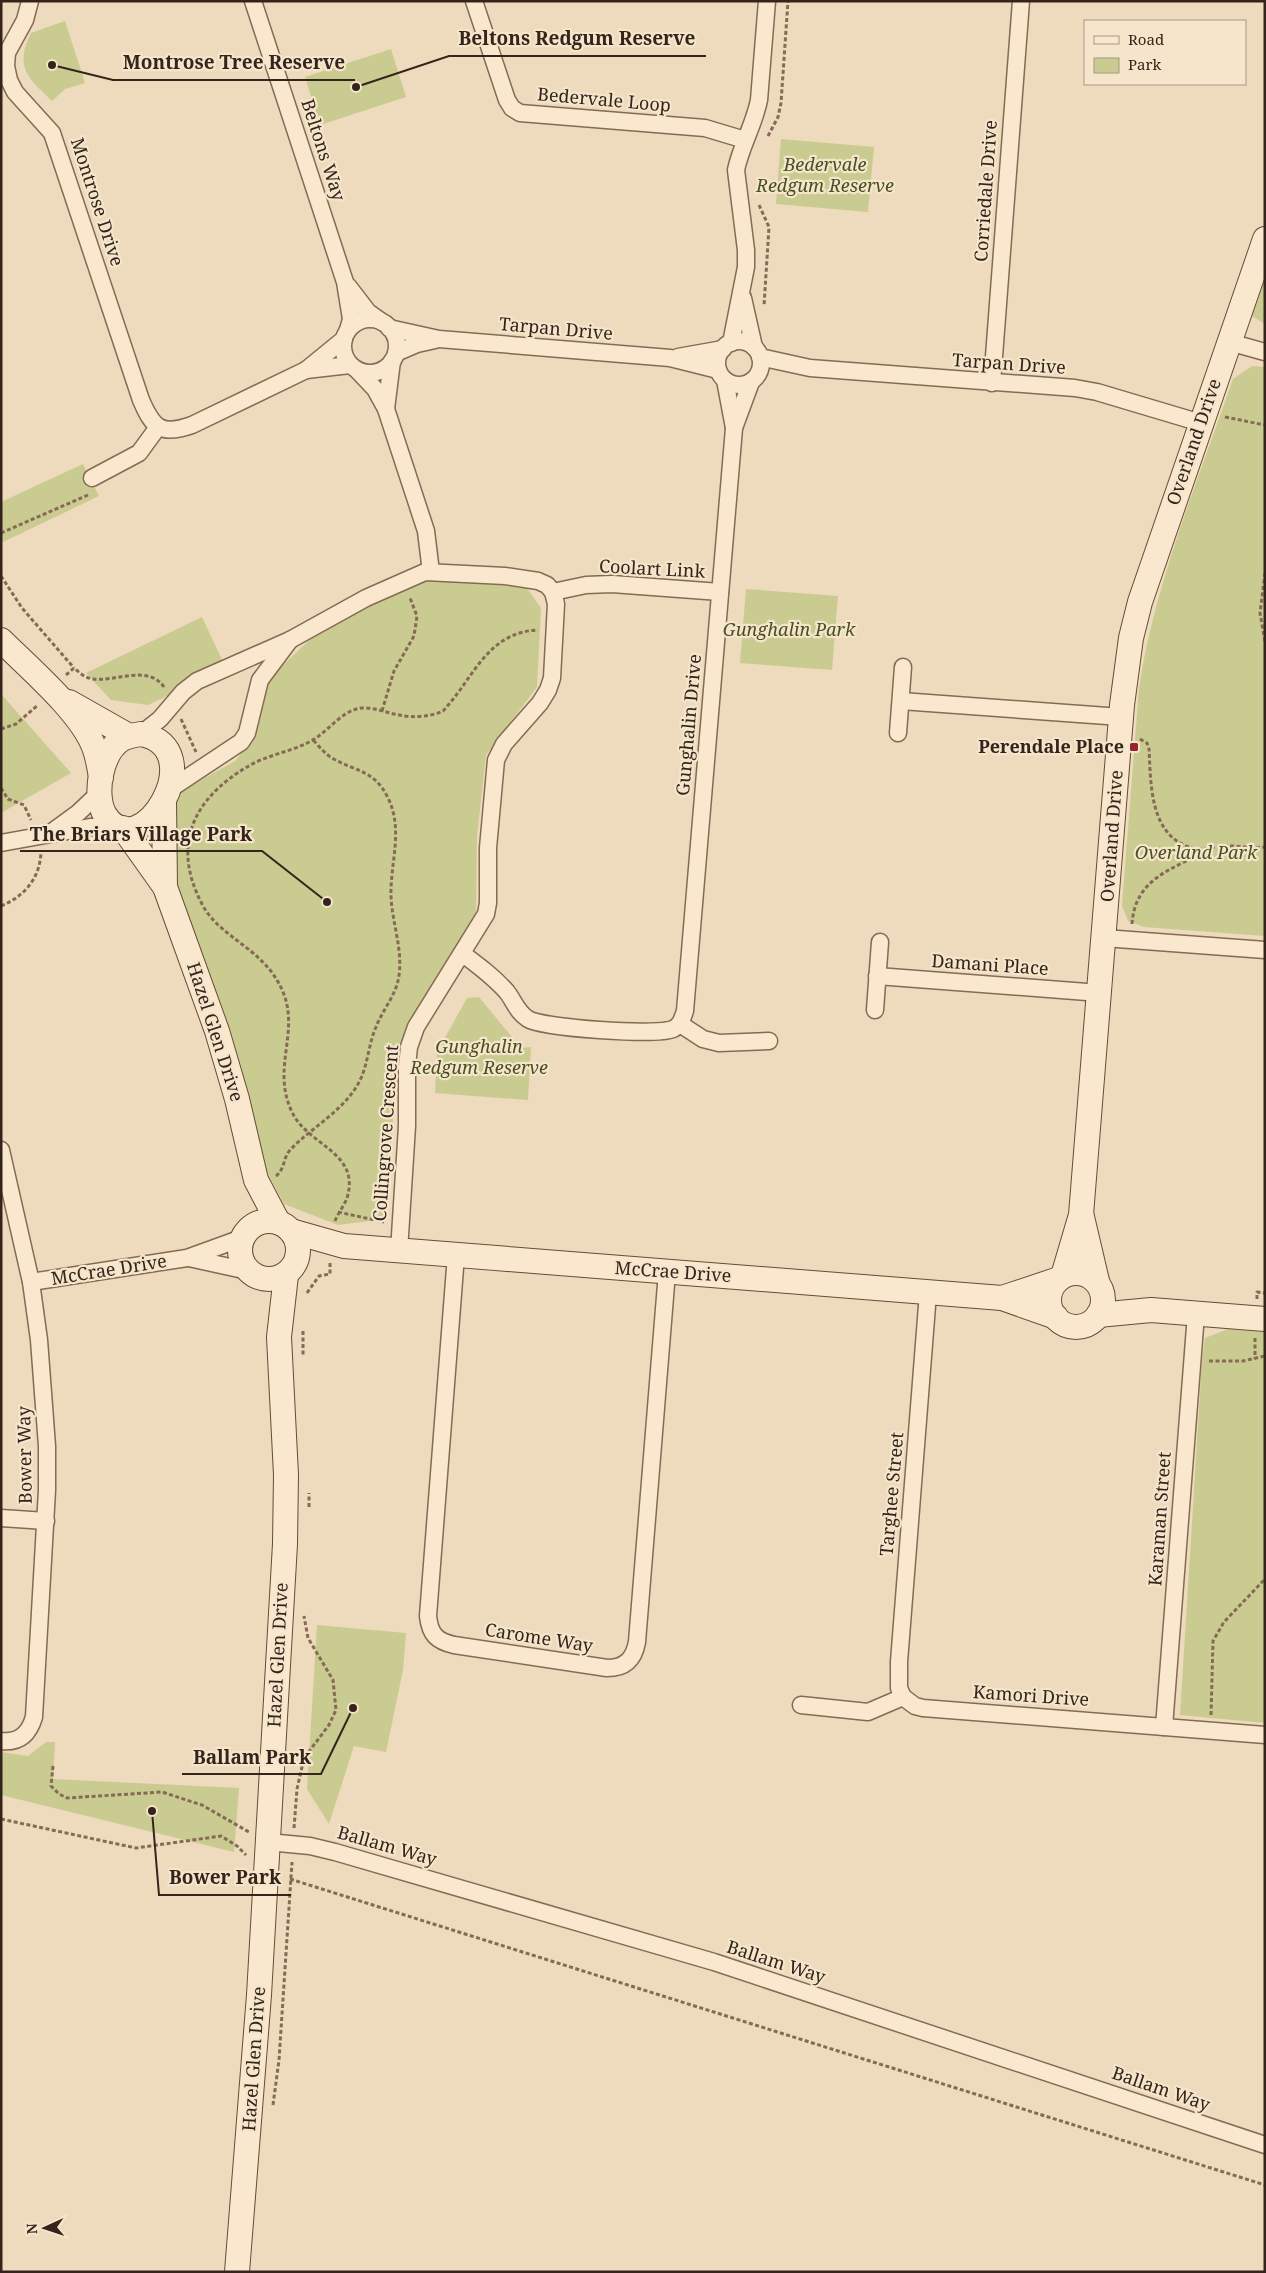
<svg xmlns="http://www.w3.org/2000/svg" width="1266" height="2273" font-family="'Noto Serif',serif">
<rect width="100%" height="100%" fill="#eedabc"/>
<!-- green -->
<g fill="#cacb90">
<path d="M65,21L85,83L65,89L52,101C28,78 14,67 31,33Z"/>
<polygon points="391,49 406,97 320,125 305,77"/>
<polygon points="781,139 874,147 868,212 776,204"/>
<polygon points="1265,276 1265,324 1252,316"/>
<path d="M1252,366L1265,367V936L1144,927L1128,921L1122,906L1139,688C1155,582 1198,481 1233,379Z"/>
<polygon points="83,464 99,496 1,543 1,502"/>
<polygon points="427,580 526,587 541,608 537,687 486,755 477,836 476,913 399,1045 385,1219 338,1225 284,1204 256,1152 174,890 170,821 180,792 235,761 254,737 265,682 321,629"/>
<polygon points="746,589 838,596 832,670 740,663"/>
<polygon points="202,617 223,662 193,684 148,705 111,700 86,673"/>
<polygon points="1,694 71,773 1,813"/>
<polygon points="479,997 521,1048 531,1047 528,1100 435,1093 437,1052 467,998"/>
<polygon points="1228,1329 1265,1332 1265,1723 1180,1715 1202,1361 1205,1338"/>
<polygon points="317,1625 406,1633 403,1670 386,1752 354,1746 329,1824 307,1789"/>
<polygon points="46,1742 55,1742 53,1779 239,1788 234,1852 1,1795 1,1752 28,1756"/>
</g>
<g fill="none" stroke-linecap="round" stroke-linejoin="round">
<defs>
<g id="street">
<path d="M30,1L25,20L7,53L6,66L9,80L15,92L52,133L141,400C153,428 161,436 192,425L306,370L344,339"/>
<polyline points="253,1 345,282 351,319 348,330"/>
<polyline points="474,1 507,100 512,108 520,113 705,128 745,140"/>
<polyline points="348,286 368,312 382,322"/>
<polyline points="743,298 754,347"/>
<circle cx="370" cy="346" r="27"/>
<polyline points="389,328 439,339 670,358 718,370"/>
<circle cx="739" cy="363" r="22"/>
<polyline points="1229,342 1265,352"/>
<path d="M731,343L746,267V250L736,170C741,146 754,125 759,100L767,1"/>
<polyline points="396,353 417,344 435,340"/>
<polyline points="678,357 723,349"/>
<polyline points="760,357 810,368 1075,388 1097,392 1201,423"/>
<polyline points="306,370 350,365"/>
<polyline points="358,371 375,389 386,409 426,531 431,572"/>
<polyline points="725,380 734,428"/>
<polyline points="992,383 1021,1"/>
<polyline points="386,409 392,361"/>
<polyline points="92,478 139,453 158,427"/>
<polyline points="553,592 586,585 612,584 720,592"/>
<polyline points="901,701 1121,717"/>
<polyline points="898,733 903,667"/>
<polyline points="141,734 160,719 183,692 197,681 290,640 366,598 425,572 505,576 538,581 547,585 553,592 556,604 552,678 548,690 540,703 504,744 496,760 488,848 488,903 486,914 416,1027 409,1047 407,1066 407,1126 399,1251"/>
<polyline points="167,791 241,742 247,733 260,680 290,640"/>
<polyline points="52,832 78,813 98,794"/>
<polyline points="1,843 90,827 118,826"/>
<polyline points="1104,938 1265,950"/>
<path d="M463,954C479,966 494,977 507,992C514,1001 517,1012 528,1019C543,1028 656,1036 673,1029C681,1025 682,1019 685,1011L734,428L751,382"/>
<polyline points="877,976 1100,993"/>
<polyline points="875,1010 880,942"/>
<polyline points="680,1024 703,1039 719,1043 769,1041"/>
<path d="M1,1150L31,1282L39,1340L47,1446V1490L34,1717C29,1734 19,1743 1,1741"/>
<path d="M456,1255L428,1616C430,1635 437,1641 454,1645L607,1668C625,1668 634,1659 637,1642L667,1272"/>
<polyline points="189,1258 248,1271"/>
<polyline points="31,1282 187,1258 242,1238"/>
<polyline points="1,1518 46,1521"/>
<polyline points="903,1697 899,1688 899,1662 928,1293"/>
<polyline points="801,1705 868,1712 903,1697 915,1706 923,1708 1265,1735"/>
<polyline points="1164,1727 1196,1314"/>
<polyline points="268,1842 310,1846 335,1852 714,1962 1265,2145"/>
</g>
<g id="secondary">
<path d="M1,640C28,667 81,712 94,747C98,757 99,767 101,777"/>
<polyline points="69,702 129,736"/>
<path d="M141,734C214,748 140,871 105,815C93,795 101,752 122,739C128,736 134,735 141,734Z"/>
<polyline points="164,802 165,887"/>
<polyline points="123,828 165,887 217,1031 237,1099 256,1180 278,1222"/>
<polyline points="1082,1217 1097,1281"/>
<circle cx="269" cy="1250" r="29"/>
<polyline points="291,1231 344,1246 1002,1298 1056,1317"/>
<circle cx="1076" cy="1300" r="27"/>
<polyline points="1063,1276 1081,1215 1122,705 1131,638 1140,602 1265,239"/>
<polyline points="1002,1298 1059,1279"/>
<polyline points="1098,1315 1151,1310 1265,1319"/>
<polyline points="237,2272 259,1995 285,1544 286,1475 279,1337 286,1275"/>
</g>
</defs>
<!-- street casing -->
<use href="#street" stroke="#856a55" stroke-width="19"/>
<!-- secondary casing -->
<use href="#secondary" stroke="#664b39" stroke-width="26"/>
<!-- path -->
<g stroke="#856a55" stroke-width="3" stroke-dasharray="4 2.5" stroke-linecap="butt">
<polyline points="768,136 778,117 781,103 788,1"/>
<polyline points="759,205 769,227 764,306"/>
<polyline points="1225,417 1265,425"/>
<polyline points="1,533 88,495"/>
<polyline points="1265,573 1260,613 1265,642"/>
<polyline points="1,576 22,608 74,668"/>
<path d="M66,675L74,668C80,673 85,678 93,679C115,682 148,664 164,687"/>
<polyline points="382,711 394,671 414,636 417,616 410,598"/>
<polyline points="181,719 196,752"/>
<polyline points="1,729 16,724 38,705"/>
<path d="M1140,739L1147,743L1149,749C1151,783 1149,836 1192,848C1202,851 1212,847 1222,846C1237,845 1250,849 1265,847"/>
<polyline points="1,788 8,799 24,805 31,820"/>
<path d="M1,906C25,896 40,878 41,852"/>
<path d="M1132,924C1135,877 1174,869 1210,849"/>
<path d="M276,1176C285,1169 283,1158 290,1150C311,1128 343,1111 358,1084C368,1067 368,1045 376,1027C383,1009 397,994 399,975C403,946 390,918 391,889C392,857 403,826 387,796C374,770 354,771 332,758C325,754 319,746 313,740"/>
<polyline points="338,1212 384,1222"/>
<path d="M335,1221C338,1213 344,1206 347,1198C361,1152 308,1146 292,1112C271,1068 300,1033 283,992C265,948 220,939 202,904C171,845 193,799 247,767C266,755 291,752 311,741C328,732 341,711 361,708C374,707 387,713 399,715C413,718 430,717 443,711C474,678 487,632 538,630"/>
<polyline points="307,1293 319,1276 330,1274 330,1262"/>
<polyline points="1257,1299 1257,1292 1265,1293"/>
<polyline points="303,1331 303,1355"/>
<polyline points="1255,1338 1255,1359"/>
<polyline points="1209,1361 1243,1361 1265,1356"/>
<polyline points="309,1507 309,1493"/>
<polyline points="1211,1715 1213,1641 1224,1622 1265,1579"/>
<polyline points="53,1766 51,1786 59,1794 67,1798 162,1792 202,1805 249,1832"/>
<polyline points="1,1819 136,1848 221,1836 237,1846 246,1855"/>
<polyline points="294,1828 297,1789 304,1758 329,1725 336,1710 333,1680 308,1638 304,1616"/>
<polyline points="290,1879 1265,2185"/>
<polyline points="273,2105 279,2060 292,1862"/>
</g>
<!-- street -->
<use href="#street" stroke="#f9e8ce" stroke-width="16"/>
<!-- secondary -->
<use href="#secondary" stroke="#f9e8ce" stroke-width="24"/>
</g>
<!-- markers -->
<rect fill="#942531" stroke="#f5e5cb" stroke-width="2" x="1129" y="742" width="10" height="10" rx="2.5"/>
<g text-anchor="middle" stroke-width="4.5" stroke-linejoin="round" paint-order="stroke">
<!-- street labels -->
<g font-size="18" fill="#34241b" stroke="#f5e5cb">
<text transform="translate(604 100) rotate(5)" y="6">Bedervale Loop</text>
<text transform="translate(323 150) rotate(72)" y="6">Beltons Way</text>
<text transform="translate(986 191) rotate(-86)" y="6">Corriedale Drive</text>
<text transform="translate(97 202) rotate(72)" y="6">Montrose Drive</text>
<text transform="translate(556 329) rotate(5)" y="6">Tarpan Drive</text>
<text transform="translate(1009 364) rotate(4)" y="6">Tarpan Drive</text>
<text transform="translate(1194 442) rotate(-71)" y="6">Overland Drive</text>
<text transform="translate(652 569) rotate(3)" y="6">Coolart Link</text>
<text transform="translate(689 725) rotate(-85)" y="6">Gunghalin Drive</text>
<text transform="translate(1112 836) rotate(-86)" y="6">Overland Drive</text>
<text transform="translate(990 965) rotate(4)" y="6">Damani Place</text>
<text transform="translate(215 1032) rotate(72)" y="6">Hazel Glen Drive</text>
<text transform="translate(386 1133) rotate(-86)" y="6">Collingrove Crescent</text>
<text transform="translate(109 1270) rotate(-9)" y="6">McCrae Drive</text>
<text transform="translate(673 1272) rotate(4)" y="6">McCrae Drive</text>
<text transform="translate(25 1455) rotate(-91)" y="6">Bower Way</text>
<text transform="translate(892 1494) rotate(-85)" y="6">Targhee Street</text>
<text transform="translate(1160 1519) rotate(-86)" y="6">Karaman Street</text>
<text transform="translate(539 1638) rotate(9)" y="6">Carome Way</text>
<text transform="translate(278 1655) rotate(-87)" y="6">Hazel Glen Drive</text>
<text transform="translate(1031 1696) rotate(4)" y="6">Kamori Drive</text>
<text transform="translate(387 1846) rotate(16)" y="6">Ballam Way</text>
<text transform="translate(776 1962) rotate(18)" y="6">Ballam Way</text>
<text transform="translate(254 2059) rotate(-86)" y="6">Hazel Glen Drive</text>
<text transform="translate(1161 2089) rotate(19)" y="6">Ballam Way</text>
</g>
<!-- park labels -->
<g font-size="18" font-style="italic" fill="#495021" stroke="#f5e5cb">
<text x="825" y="171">Bedervale<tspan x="825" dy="21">Redgum Reserve</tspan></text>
<text x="789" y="636">Gunghalin Park</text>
<text x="1196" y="859">Overland Park</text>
<text x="479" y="1053">Gunghalin<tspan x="479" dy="21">Redgum Reserve</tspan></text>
</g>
<!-- poi labels -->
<g font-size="18" font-weight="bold" fill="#34241b" stroke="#f5e5cb" text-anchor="end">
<text x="1124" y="753">Perendale Place</text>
</g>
</g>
<!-- callouts -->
<path fill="none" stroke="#34241b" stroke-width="2" d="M356 87L449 56H706M52 65L113 80H355M327 902L262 851H20M353 1708L321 1774H182M152 1811L159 1895H291"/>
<g fill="#34241b" stroke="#f5e5cb" stroke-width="2">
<circle cx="356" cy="87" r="5"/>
<circle cx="52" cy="65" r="5"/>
<circle cx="327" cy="902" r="5"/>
<circle cx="353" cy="1708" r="5"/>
<circle cx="152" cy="1811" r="5"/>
</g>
<g font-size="19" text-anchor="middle" font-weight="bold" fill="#34241b" stroke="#f5e5cb" stroke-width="4.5" stroke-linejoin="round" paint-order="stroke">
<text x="577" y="45">Beltons Redgum Reserve</text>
<text x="234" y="69">Montrose Tree Reserve</text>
<text x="141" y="841">The Briars Village Park</text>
<text x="252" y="1764">Ballam Park</text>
<text x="225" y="1884">Bower Park</text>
</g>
<!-- border -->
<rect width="1266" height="2273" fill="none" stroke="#34241b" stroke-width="5"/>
<!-- legend -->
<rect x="1084" y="20" width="162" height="65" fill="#f5e5cb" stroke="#a89885"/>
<rect x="1094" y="36" width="25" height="8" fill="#f9e8ce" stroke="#a89885"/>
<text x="1128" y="45" font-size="15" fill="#34241b">Road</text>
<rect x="1094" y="58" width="25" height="15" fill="#cacb90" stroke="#a89885"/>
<text x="1128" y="70" font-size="15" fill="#34241b">Park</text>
<!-- north arrow -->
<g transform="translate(45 2228) rotate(267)" stroke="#f5e5cb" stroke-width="4" paint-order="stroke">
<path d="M0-4L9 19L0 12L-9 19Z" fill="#34241b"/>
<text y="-8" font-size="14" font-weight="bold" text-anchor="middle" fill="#34241b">N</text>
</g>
</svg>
